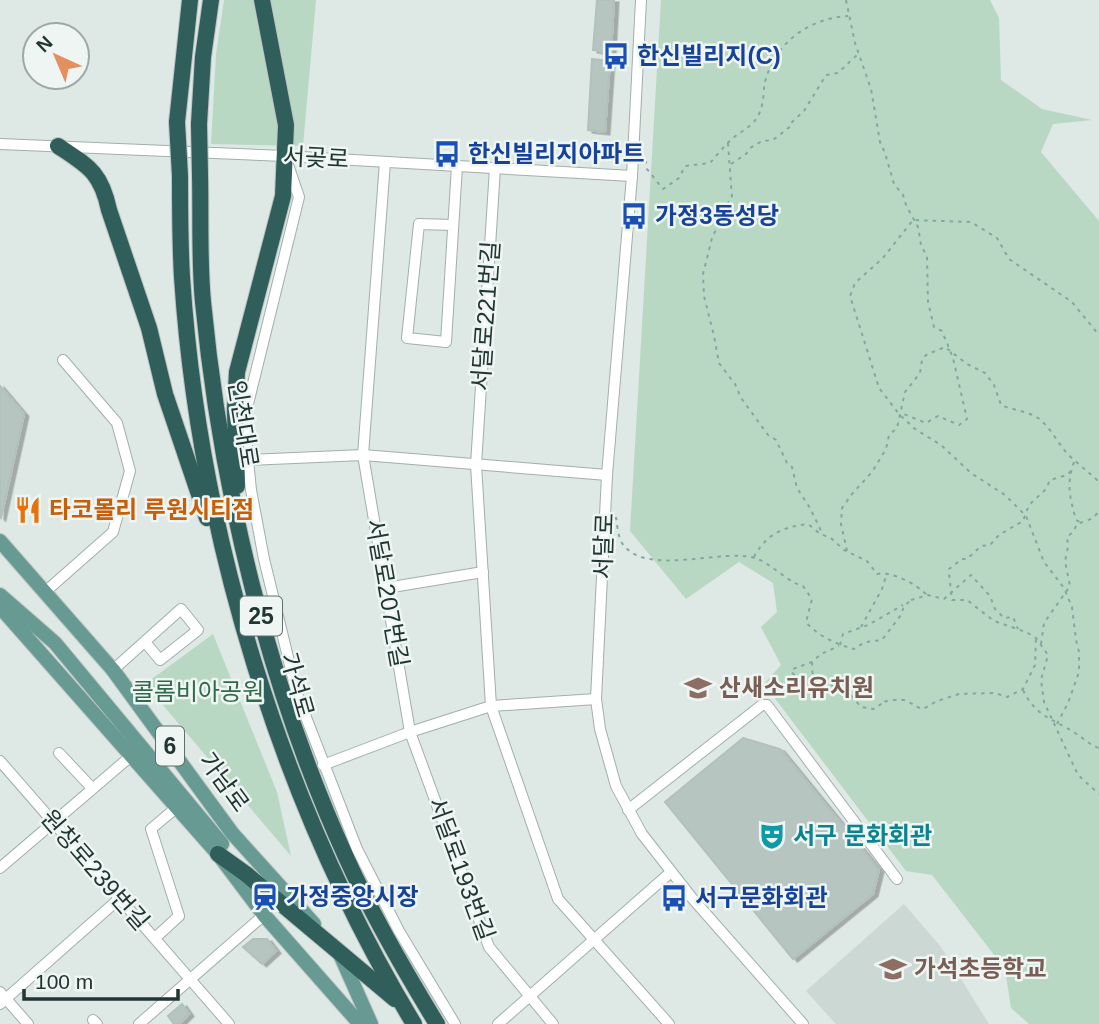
<svg xmlns="http://www.w3.org/2000/svg" width="1099" height="1024" font-family="Helvetica,'Noto Sans KR',sans-serif">
<defs>
<filter id="shadow"><feDropShadow dx="4.5" dy="2.5" stdDeviation="0" flood-color="#0004"/></filter>
</defs>
<rect width="100%" height="100%" fill="#dee8e5"/>
<!-- built -->
<polygon fill="#ccd8d4" points="904,904 941,947 989,1024 836,1024 806,991"/>
<!-- green -->
<g fill="#b9d8c4">
<polygon points="224,0 316,0 303,146 211,144 216,54"/>
<polygon points="661,0 990,0 999,18 1001,80 1042,109 1092,120 1053,124 1041,152 1099,221 1099,1024 1029,1024 1011,1008 1005,969 932,875 906,871 764,684 781,665 761,627 777,612 773,583 739,562 686,599 630,531"/>
<polygon points="213,634 277,792 291,856 145,684"/>
</g>
<!-- building -->
<g fill="#b7c5c1" stroke="#b1c1bc" stroke-width="2" filter="url(#shadow)">
<polygon points="597,0 614,0 611,53 593,50"/>
<polygon points="592,59 610,61 605,132 588,130"/>
<polygon points="0,386 24,414 1,518 0,517"/>
<polygon points="743,738 780,749 879,870 873,894 793,959 665,802"/>
<polygon points="253,939 267,939 276,951 262,964 243,947"/>
<polygon points="182,1004 189,1014 179,1024 174,1024 168,1016"/>
</g>
<g fill="none" stroke-linecap="round" stroke-linejoin="round">
<defs>
<g id="minor">
<polyline points="641,0 632,176 607,475 596,699 600,729 616,786 642,834 692,898 803,1024"/>
<polyline points="0,144 284,156 632,176"/>
<polyline points="385,162 363,455 410,732 489,947 553,1024"/>
<polyline points="288,165 299,197 247,408 247,450 251,490 264,559 297,694 357,849 399,931 455,1024"/>
<polyline points="495,168 476,465 491,706 558,899 669,1024"/>
<polyline points="453,225 419,224 407,338 446,342 457,166"/>
<polyline points="248,460 363,455 607,475"/>
<polyline points="386,588 483,572"/>
<polyline points="45,592 113,532 130,471 117,423 63,360"/>
<polyline points="113,670 181,609 198,630 160,660 145,642"/>
<polyline points="59,753 91,787"/>
<polyline points="0,761 229,1024"/>
<polyline points="323,765 410,732 491,706 596,699"/>
<polyline points="628,810 762,705 767,705 897,879"/>
<polyline points="0,868 131,756"/>
<polyline points="155,938 179,916 151,829 177,807"/>
<polyline points="0,992 28,1024"/>
<polyline points="0,1004 120,898"/>
<polyline points="93,1020 97,1024"/>
<polyline points="139,1024 264,915"/>
<polyline points="498,1024 671,872"/>
</g>
<g id="major">
<polyline points="0,541 113,670 232,833 314,924"/>
<polyline points="0,595 55,643 222,844"/>
<polyline points="0,607 218,854 264,915 360,1024"/>
<polyline points="339,952 371,1024"/>
</g>
<g id="highway">
<polyline points="177,122 190,0"/>
<polyline points="199,124 203,57 211,0"/>
<path d="M58,146C88,166 101,172 109,210L149,328L165,394L207,518"/>
<path d="M200,175C201,217 199,260 203,302C221,489 268,686 346,857C372,915 404,970 437,1024"/>
<path d="M180,176C180,210 180,244 182,277C199,534 281,804 414,1024"/>
<polyline points="237,486 235,409 237,372 283,196 286,125 262,0"/>
<polyline points="218,854 246,874 395,999"/>
</g>
</defs>
<!-- minor casing -->
<use href="#minor" stroke="#a2afac" stroke-width="12"/>
<!-- major casing -->
<use href="#major" stroke="#bcc3c2" stroke-width="16"/>
<!-- highway casing -->
<use href="#highway" stroke="#bcc3c2" stroke-width="18"/>
<!-- path -->
<g stroke="#81a9a1" stroke-width="2" stroke-dasharray="3.5 5" stroke-linecap="butt">
<polyline points="846,0 855,43 871,89 880,142 885,153 894,184 903,195 906,205 918,227 921,245 927,257 928,302 934,327 942,331 953,358 967,419 959,425 938,416 926,423 901,413"/>
<polyline points="728,143 732,198 720,212 721,219 712,238 703,274 704,296 714,336 719,363 735,384 741,398 768,435 776,440 787,463 792,467 797,488 810,508 823,535"/>
<path d="M644,162H646L647,169L663,189L679,178L685,166L710,163C717,155 724,146 732,139C742,130 753,127 759,114C764,104 763,92 765,82C775,42 810,18 848,16"/>
<polyline points="731,164 746,154 750,148 762,141 773,140 791,126 791,123 804,111 826,75 838,73 858,54"/>
<path d="M1074,462C1066,484 1070,498 1076,520L1080,522"/>
<polyline points="1071,471 1067,475 1050,480 1046,489 1029,505 1023,521 999,535 990,545 981,546 967,559 962,559 949,569 949,573 952,600 967,600 994,621 1026,632 1036,638 1048,655 1041,680 1044,702 1078,775 1099,794"/>
<path d="M616,517C617,525 618,536 622,543C646,579 725,546 758,559C772,565 791,584 803,586L812,599L806,622C816,635 838,645 854,649L865,642L882,640L901,615L904,606L910,601"/>
<path d="M847,551L841,524L842,508L852,494L872,472L886,449L889,435L897,428L905,392L920,373L922,360L926,355L945,347L967,364L985,373L994,385L1001,405C1012,410 1028,411 1038,418C1052,428 1060,449 1074,460C1083,468 1091,474 1099,482"/>
<path d="M754,557C766,534 783,527 808,524L819,533L832,539L844,550L867,561L877,574C892,571 916,584 927,595"/>
<polyline points="911,600 928,595 944,599 971,575 990,596 995,609 1004,618 1013,617 1018,629"/>
<polyline points="861,627 882,589 887,573"/>
<polyline points="1041,644 1044,623 1070,586 1065,561 1068,547 1067,537 1073,532 1077,524 1091,519 1099,512"/>
<polyline points="840,645 843,634 868,625 903,605"/>
<path d="M812,662L813,682H817L822,678H826L830,684L846,694L848,692L861,707L874,709L881,704V702C889,701 900,698 907,701C913,704 916,707 923,709L937,701L959,694L995,693L1007,697L1023,689L1035,665L1036,638"/>
<path d="M1023,690C1036,717 1052,718 1075,733C1084,738 1089,745 1099,748"/>
<path d="M772,694C784,692 794,692 805,687V683L791,672L793,669L812,662L821,654L839,646"/>
<polyline points="1057,724 1068,703 1079,672 1079,652 1076,640 1072,607 1064,588 1044,562 1026,516 1005,495 971,473 941,445 915,429 899,414 879,388 850,296 855,283 883,258 913,220 971,222 997,238 1009,259 1072,302 1099,335"/>
</g>
<!-- minor -->
<use href="#minor" stroke="#fff" stroke-width="10"/>
<!-- major -->
<use href="#major" stroke="#679a92" stroke-width="14"/>
<!-- highway -->
<use href="#highway" stroke="#305f5b" stroke-width="16"/>
<defs>
<g id="highway-bridge">
<polyline points="177,122 180,176"/>
<polyline points="199,124 200,175"/>
</g>
</defs>
<!-- highway-bridge casing -->
<use href="#highway-bridge" stroke="#bcc3c2" stroke-width="18" stroke-linecap="butt"/>
<!-- highway-bridge -->
<use href="#highway-bridge" stroke="#305f5b" stroke-width="16"/>
</g>
<!-- icons -->
<defs>
<symbol id="bus-bare" viewBox="-9 -9 18 18"><path d="M-5-6H5V4H4V6H2V4H-2V6H-4V4H-5ZM-3.5-4V0h7V-4ZM-3.5 1.2v1.5H-2V1.2ZM2 1.2v1.5H3.5V1.2Z" fill="#1a4fb4" stroke="#eef5f2" stroke-width="2.5" paint-order="stroke"/></symbol>
<symbol id="restaurant-bare" viewBox="-9 -9 18 18"><path d="M-5-6h1v4h1v-4h1v4h1v-4h1v5L-1.5 .5V6h-2V.5L-5-1ZM5-6V6H3V1.5H1.5Q1.5-4 5-6Z" fill="#e8710a" stroke="#eef5f2" stroke-width="2.5" paint-order="stroke"/></symbol>
<symbol id="school-bare" viewBox="-9 -9 18 18"><path d="M0-5L7-2L0 1L-7-2ZM-4 1L0 2.5L4 1V4Q0 6-4 4Z" fill="#8d6e63" stroke="#eef5f2" stroke-width="2.5" paint-order="stroke"/></symbol>
<symbol id="theatre-bare" viewBox="-9 -9 18 18"><path d="M-5-5.5Q0-4 5-5.5V0Q5 5 0 6Q-5 5-5 0ZM-3.3-2.5H-1v1.5H-3.3ZM1-2.5H3.3v1.5H1ZM-2.8 1Q0 5.5 2.8 1Z" fill="#0f9aa8" stroke="#eef5f2" stroke-width="2.5" paint-order="stroke"/></symbol>
<symbol id="station-bare" viewBox="-9 -9 18 18"><path d="M-3-6H3Q5-6 5-4V2Q5 4 3 4L4.5 6H3L1.5 4h-3L-3 6H-4.5L-3 4Q-5 4-5 2V-4Q-5-6-3-6ZM-3.5-4v3h7v-3ZM-3.5 1v1.5H-2V1ZM2 1v1.5H3.5V1Z" fill="#1a4fb4" stroke="#eef5f2" stroke-width="2.5" paint-order="stroke"/></symbol>
</defs>
<g fill-rule="evenodd">
<use href="#bus-bare" x="597" y="37" width="38" height="38"/>
<use href="#bus-bare" x="428" y="135" width="38" height="38"/>
<use href="#bus-bare" x="615" y="197" width="38" height="38"/>
<use href="#restaurant-bare" x="9" y="491" width="38" height="38"/>
<use href="#school-bare" x="679" y="669" width="38" height="38"/>
<use href="#theatre-bare" x="753" y="817" width="38" height="38"/>
<use href="#station-bare" x="246" y="878" width="38" height="38"/>
<use href="#bus-bare" x="655" y="879" width="38" height="38"/>
<use href="#school-bare" x="874" y="950" width="38" height="38"/>
</g>
<g text-anchor="middle" stroke-width="5" stroke-linejoin="round" paint-order="stroke">
<!-- shield labels -->
<g fill="#eef5f2" stroke="#5e6f6c" stroke-width="2">
<rect x="240" y="596.5" width="42" height="39" rx="5"/>
<rect x="156" y="726.5" width="28" height="39" rx="5"/>
</g>
<g font-size="23" font-weight="bold" fill="#213633">
<text x="261" y="624">25</text>
<text x="170" y="754">6</text>
</g>
<!-- transit labels -->
<g font-size="24" font-weight="bold" fill="#164399" stroke="#eef5f2" text-anchor="start">
<text x="637" y="64">한신빌리지(C)</text>
<text x="468" y="162">한신빌리지아파트</text>
<text x="655" y="224">가정3동성당</text>
<text x="286" y="905">가정중앙시장</text>
<text x="695" y="906">서구문화회관</text>
</g>
<!-- street labels -->
<g font-size="24" fill="#213633" stroke="#eef5f2">
<text transform="translate(316 158) rotate(3)" y="8">서곶로</text>
<text transform="translate(486 316) rotate(-86)" y="8">서달로221번길</text>
<text transform="translate(243 424) rotate(81)" y="8">인천대로</text>
<text transform="translate(604 546) rotate(-88)" y="8">서달로</text>
<text transform="translate(387 593) rotate(80)" y="8">서달로207번길</text>
<text transform="translate(297 685) rotate(74)" y="8">가석로</text>
<text transform="translate(224 782) rotate(54)" y="8">가남로</text>
<text transform="translate(461 869) rotate(70)" y="8">서달로193번길</text>
<text transform="translate(95 870) rotate(49)" y="8">원창로239번길</text>
</g>
<!-- food labels -->
<g font-size="24" font-weight="bold" fill="#c56008" stroke="#eef5f2" text-anchor="start">
<text x="49" y="518">타코몰리 루원시티점</text>
</g>
<!-- education labels -->
<g font-size="24" font-weight="bold" fill="#785e54" stroke="#eef5f2" text-anchor="start">
<text x="719" y="696">산새소리유치원</text>
<text x="914" y="977">가석초등학교</text>
</g>
<!-- park labels -->
<g font-size="24" fill="#30694c" stroke="#eef5f2">
<text x="198" y="700">콜롬비아공원</text>
</g>
<!-- culture labels -->
<g font-size="24" font-weight="bold" fill="#0d838f" stroke="#eef5f2" text-anchor="start">
<text x="793" y="844">서구 문화회관</text>
</g>
</g>
<!-- north arrow -->
<g transform="translate(56 56) rotate(316)"><circle r="33" fill="#eef5f2" stroke="#9ca9a6" stroke-width="2"/>
<path d="M0-5L12 26L0 18L-12 26Z" fill="#e48f60"/>
<text y="-10" font-size="19" font-weight="bold" text-anchor="middle" fill="#213633">N</text>
</g>
<!-- scale -->
<path d="M24 989v10h154v-10" fill="none" stroke="#213633" stroke-width="3.5"/>
<text x="35" y="989" font-size="21" fill="#213633" stroke="#eef5f2" stroke-width="5" paint-order="stroke">100 m</text>
</svg>
